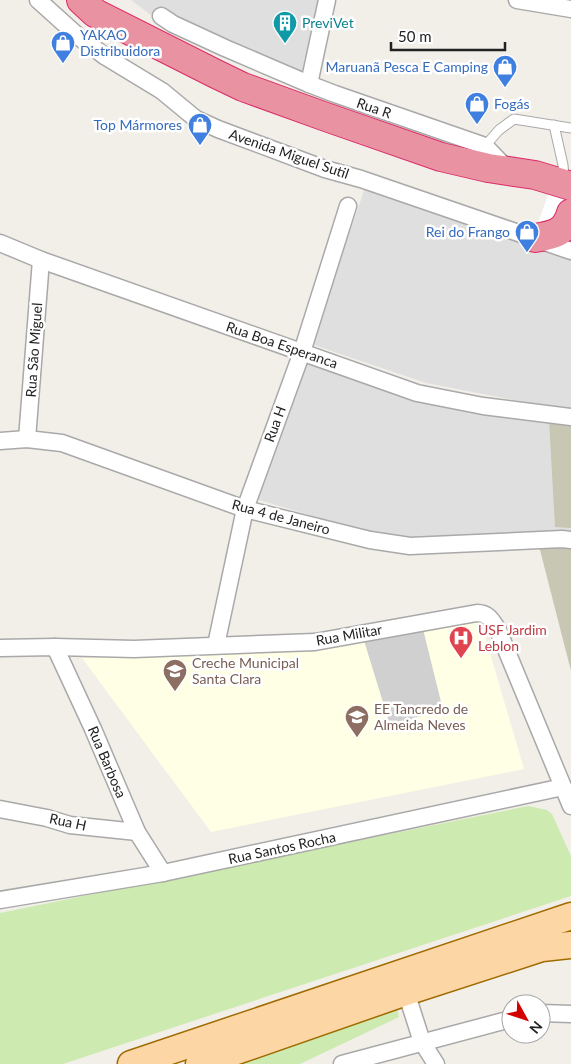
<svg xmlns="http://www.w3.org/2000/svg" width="571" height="1064" font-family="Lato,sans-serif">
<rect width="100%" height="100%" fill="#f2efe9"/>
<!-- residential -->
<g fill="#e0dfdf">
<polygon points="131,0 318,0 301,76 160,22"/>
<polygon points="365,188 571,260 571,411 426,383 311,344"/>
<polygon points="305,357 571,423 571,532 424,538 379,536 256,499"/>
</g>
<!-- education -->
<polygon fill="#ffffe5" points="480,619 524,769 211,832 82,658 236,650 362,634 390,724 422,625"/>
<!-- religious -->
<polygon fill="#d0d0d0" points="422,625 443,710 390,725 362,634"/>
<!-- construction -->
<g fill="#c7c7b4">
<polygon points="549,420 571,422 571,528 555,527"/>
<polygon points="571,543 571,671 539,546"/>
</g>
<!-- grass -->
<g fill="#cdebb0">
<polygon points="528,806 547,810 552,814 571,856 571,896 63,1064 0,1064 0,913"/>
<polygon points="397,1008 399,1017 300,1064 228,1064"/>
</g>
<!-- pier -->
<polygon fill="#fff" points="552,183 571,190 571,249 534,235"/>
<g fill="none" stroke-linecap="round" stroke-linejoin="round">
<defs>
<g id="lane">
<polyline points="554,125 563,165 564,179"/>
<polyline points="485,146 499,130 514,119 571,128"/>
</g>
<g id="street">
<polyline points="38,0 79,37 106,57 162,91 196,119 218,129 325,169 361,179 571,251"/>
<polyline points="327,0 309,84 335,94 485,146 508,170"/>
<polyline points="517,0 571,9"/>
<polyline points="161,16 173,24 225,48 309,84"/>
<polyline points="0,243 41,260 417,393 483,406 571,417"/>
<polyline points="27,439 41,260"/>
<polyline points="0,441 27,439 62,443 245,509 370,540 410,546 562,539 571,540"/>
<polyline points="216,645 245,509 302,352 348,206"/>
<polyline points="55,647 93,729 137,832 163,873"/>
<path d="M0,648L55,647L134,649L315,642L477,613C489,613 492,621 498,630L571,806"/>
<polyline points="0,809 47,818 70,825 137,832"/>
<polyline points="0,900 163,873 563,787"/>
<polyline points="406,992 422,1042 436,1064"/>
<polyline points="541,1013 571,1014"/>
<polyline points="342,1064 511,1019"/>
</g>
<g id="primary">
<polyline points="131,1064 571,916"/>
<polyline points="199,1064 406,992 542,948 571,945"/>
</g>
<g id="highway">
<polyline points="81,0 95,13 216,74 243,87 326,117 441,157 488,168 535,175 571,186"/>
<path d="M535,238C554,235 565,233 571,213"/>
</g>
</defs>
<!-- lane casing -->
<use href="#lane" stroke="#a9a9a9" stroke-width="11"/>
<!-- street casing -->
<use href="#street" stroke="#a9a9a9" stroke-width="19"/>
<!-- primary casing -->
<use href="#primary" stroke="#a06b00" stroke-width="29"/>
<!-- highway casing -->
<use href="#highway" stroke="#dc2a67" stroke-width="30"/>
<!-- lane -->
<use href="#lane" stroke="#fff" stroke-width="9"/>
<!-- street -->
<use href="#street" stroke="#fff" stroke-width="16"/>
<!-- primary -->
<use href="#primary" stroke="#fcd6a4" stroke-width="26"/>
<!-- highway -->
<use href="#highway" stroke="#e892a2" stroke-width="28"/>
</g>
<!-- icons -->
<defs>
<symbol id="building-pin" viewBox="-11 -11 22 30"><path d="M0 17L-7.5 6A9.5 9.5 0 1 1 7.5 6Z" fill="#0f9aa8" stroke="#fff"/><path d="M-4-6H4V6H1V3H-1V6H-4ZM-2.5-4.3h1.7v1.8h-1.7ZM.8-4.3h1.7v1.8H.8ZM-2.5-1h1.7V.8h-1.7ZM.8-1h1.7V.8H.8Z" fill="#fff"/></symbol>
<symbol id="shop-pin" viewBox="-11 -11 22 30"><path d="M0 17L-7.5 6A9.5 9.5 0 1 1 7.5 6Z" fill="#3f7fe0" stroke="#fff"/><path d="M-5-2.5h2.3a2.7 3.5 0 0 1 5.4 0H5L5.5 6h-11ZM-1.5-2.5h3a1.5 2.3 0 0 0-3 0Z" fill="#fff"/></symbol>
<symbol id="hospital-pin" viewBox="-11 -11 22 30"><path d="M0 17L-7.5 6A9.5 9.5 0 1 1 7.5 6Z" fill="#e0444e" stroke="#fff"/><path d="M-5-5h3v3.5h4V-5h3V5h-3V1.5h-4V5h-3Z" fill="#fff"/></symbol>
<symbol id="school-pin" viewBox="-11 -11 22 30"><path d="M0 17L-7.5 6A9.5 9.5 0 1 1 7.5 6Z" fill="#8d6e63" stroke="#fff"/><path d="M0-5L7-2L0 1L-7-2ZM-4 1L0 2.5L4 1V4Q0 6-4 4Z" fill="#fff"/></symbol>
</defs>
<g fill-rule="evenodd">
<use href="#building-pin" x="271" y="9" width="28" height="38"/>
<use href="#shop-pin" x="49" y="29" width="28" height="38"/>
<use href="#shop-pin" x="491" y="53" width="28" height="38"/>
<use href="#shop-pin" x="463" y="90" width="28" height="38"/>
<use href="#shop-pin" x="186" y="111" width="28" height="38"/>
<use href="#shop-pin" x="513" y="218" width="28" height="38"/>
<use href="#hospital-pin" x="447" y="624" width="28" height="38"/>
<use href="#school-pin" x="161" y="657" width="28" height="38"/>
<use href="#school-pin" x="343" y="703" width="28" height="38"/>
</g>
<g text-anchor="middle" stroke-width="5" stroke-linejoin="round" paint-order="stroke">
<!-- culture labels -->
<g font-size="14" fill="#0d838f" stroke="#fff" text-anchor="start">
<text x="302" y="28">PreviVet</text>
</g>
<!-- shop labels -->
<g font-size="14" fill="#366cbe" stroke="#fff" text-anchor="end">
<text x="80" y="40" text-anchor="start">YAKAO<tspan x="80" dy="16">Distribuidora</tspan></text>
<text x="488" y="72">Maruanã Pesca E Camping</text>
<text x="494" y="109" text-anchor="start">Fogás</text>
<text x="182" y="130">Top Mármores</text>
<text x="510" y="237">Rei do Frango</text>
</g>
<!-- street labels -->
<g font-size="14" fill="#222" stroke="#fff">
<text transform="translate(374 108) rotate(19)" y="5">Rua R</text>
<text transform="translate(289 154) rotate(19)" y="5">Avenida Miguel Sutil</text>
<text transform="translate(282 345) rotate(19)" y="5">Rua Boa Esperanca</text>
<text transform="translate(34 350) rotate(-86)" y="5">Rua São Miguel</text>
<text transform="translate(275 424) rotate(-70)" y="5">Rua H</text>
<text transform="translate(281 517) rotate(15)" y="5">Rua 4 de Janeiro</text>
<text transform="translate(349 635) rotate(-10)" y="5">Rua Militar</text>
<text transform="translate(107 762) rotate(67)" y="5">Rua Barbosa</text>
<text transform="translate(68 822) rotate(12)" y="5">Rua H</text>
<text transform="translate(282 848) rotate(-12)" y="5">Rua Santos Rocha</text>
</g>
<!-- health labels -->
<g font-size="14" fill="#be3a42" stroke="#fff" text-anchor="start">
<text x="478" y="635">USF Jardim<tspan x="478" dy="16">Leblon</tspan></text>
</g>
<!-- education labels -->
<g font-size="14" fill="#785e54" stroke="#fff" text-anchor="start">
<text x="192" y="668">Creche Municipal<tspan x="192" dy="16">Santa Clara</tspan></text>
<text x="374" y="714">EE Tancredo de<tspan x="374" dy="16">Almeida Neves</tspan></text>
</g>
</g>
<!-- north arrow -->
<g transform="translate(526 1019) rotate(130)"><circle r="24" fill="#ffffff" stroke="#a7a7a7"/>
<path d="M0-4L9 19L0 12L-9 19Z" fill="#d40000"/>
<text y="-8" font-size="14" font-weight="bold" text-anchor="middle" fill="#222222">N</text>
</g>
<!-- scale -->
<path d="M391 42v8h114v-8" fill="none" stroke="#222222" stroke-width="2.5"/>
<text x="398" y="42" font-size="15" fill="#222222" stroke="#ffffff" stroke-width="4" paint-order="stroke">50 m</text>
</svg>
